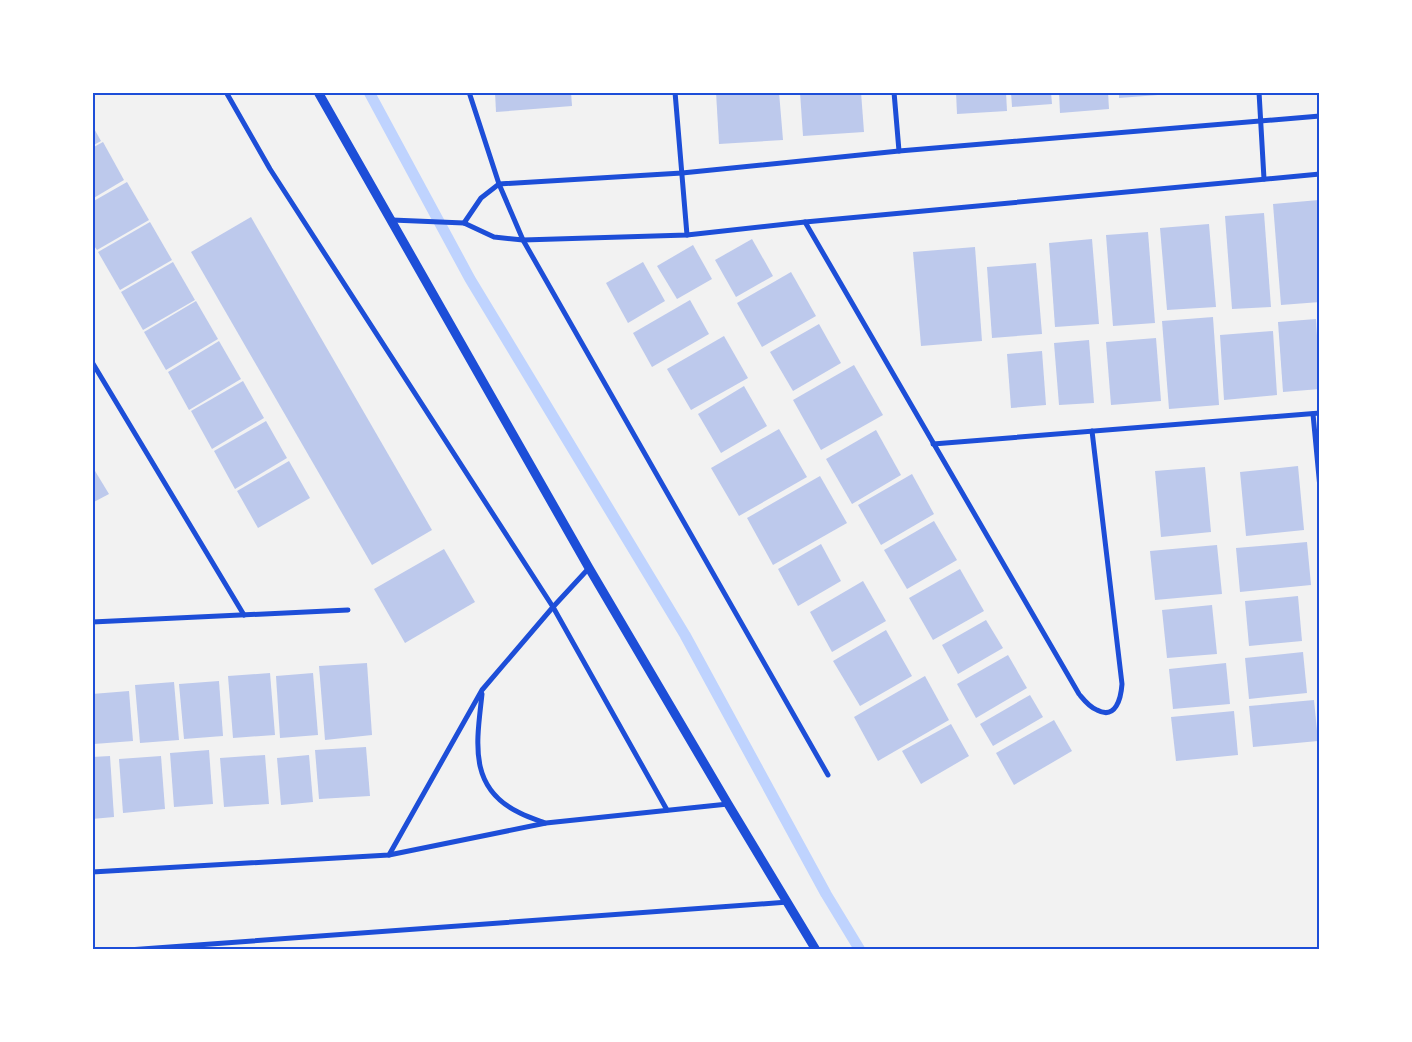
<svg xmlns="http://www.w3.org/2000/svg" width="1412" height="1042" font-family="'Fira Sans',sans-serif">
<rect width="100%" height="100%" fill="#f2f2f2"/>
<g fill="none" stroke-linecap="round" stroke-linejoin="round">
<!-- stream -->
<polyline stroke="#bfd3fe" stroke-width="11" points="369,92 470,279 685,635 826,894 860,950"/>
</g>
<!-- building -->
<g fill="#bdc9ec">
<polygon points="495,92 571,92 572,106 496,112"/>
<polygon points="716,92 779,92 783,140 719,144"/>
<polygon points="800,92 861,92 864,132 803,136"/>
<polygon points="956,92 1006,92 1007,111 957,114"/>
<polygon points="1011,92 1051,92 1052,104 1012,107"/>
<polygon points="1059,92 1108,92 1109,109 1060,113"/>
<polygon points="1119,92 1157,92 1158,95 1119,98"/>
<polygon points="92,125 101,141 92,146"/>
<polygon points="103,142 124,180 92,199 92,148"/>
<polygon points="127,182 149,220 97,250 92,243 92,202"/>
<polygon points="1319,200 1320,302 1281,305 1273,204"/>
<polygon points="1264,213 1271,307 1232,309 1225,216"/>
<polygon points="251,217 432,530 372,565 191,252"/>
<polygon points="150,222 172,260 120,290 98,252"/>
<polygon points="1209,224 1216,307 1167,310 1160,228"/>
<polygon points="1148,232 1155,323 1113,326 1106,235"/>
<polygon points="752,239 773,276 736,297 715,260"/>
<polygon points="1092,239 1099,324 1055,327 1049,243"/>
<polygon points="693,245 712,279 677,299 657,266"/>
<polygon points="975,247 982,341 921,346 913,252"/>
<polygon points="173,262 195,300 143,330 121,292"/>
<polygon points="643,262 665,301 628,323 606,283"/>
<polygon points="1036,263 1042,334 992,338 987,267"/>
<polygon points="791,272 816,316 762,347 737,303"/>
<polygon points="690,300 709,334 652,367 633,333"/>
<polygon points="196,301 218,339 166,370 144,332"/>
<polygon points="1213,317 1219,405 1169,409 1162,321"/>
<polygon points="1316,319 1320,389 1283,392 1278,322"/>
<polygon points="819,324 841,363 793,391 770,352"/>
<polygon points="1273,331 1277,395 1224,400 1220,335"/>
<polygon points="724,336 748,378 691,410 667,369"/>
<polygon points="1156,338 1161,401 1111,405 1106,342"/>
<polygon points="1089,340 1094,403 1059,405 1054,343"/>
<polygon points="219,341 241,379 189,410 168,372"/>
<polygon points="1042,351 1046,405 1011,408 1007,354"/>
<polygon points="854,365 883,415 821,450 793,400"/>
<polygon points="243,381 264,418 212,449 191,411"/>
<polygon points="744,386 767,426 721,453 698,414"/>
<polygon points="266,421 287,458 235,489 214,451"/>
<polygon points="779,429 807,477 739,516 711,468"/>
<polygon points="876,430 901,475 852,504 826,459"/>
<polygon points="289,461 310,498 258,528 237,491"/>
<polygon points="92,466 109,494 92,503"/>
<polygon points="1298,466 1304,530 1246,536 1240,472"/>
<polygon points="1205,467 1211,532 1161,537 1155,471"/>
<polygon points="912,474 934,514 881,545 858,505"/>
<polygon points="820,476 847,523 773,565 747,518"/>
<polygon points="934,521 957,560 907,589 884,550"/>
<polygon points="1307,542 1311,585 1240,592 1236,548"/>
<polygon points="821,544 841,581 798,606 778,569"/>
<polygon points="1217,545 1222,594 1155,600 1150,551"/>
<polygon points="444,549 475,602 405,643 374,589"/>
<polygon points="960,569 984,611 933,640 909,598"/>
<polygon points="863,581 886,621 832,652 810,612"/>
<polygon points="1298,596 1302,641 1249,646 1245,601"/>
<polygon points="1212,605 1217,654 1167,658 1162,610"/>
<polygon points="986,620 1003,648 958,674 942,645"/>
<polygon points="886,630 912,676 860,706 833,661"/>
<polygon points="1303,652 1307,693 1249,699 1245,658"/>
<polygon points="1008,655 1027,688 976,718 957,684"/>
<polygon points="367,663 372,735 325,740 319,666"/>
<polygon points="1226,663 1230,704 1173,709 1169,669"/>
<polygon points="270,673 275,735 233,738 228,676"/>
<polygon points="313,673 318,735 280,738 276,676"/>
<polygon points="925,676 949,720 878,761 854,717"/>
<polygon points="219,681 223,736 184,739 179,684"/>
<polygon points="174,682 179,740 140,743 135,685"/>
<polygon points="129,691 133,741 94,744 92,694"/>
<polygon points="1030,695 1043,717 993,746 980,724"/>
<polygon points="1314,700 1318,741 1253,747 1249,706"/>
<polygon points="1234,711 1238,755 1176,761 1171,717"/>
<polygon points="1054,720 1072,751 1014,785 996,753"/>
<polygon points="951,724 969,756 921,784 902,751"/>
<polygon points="366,747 370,796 319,799 315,750"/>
<polygon points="209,750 213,804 174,807 170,753"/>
<polygon points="265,755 269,804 224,807 220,758"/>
<polygon points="309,755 313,802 281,805 277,758"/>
<polygon points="110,756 114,817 92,819 92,757"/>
<polygon points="161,756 165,809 123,813 119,759"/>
</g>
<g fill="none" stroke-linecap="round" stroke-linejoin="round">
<!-- minor -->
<g stroke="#1d4ed8" stroke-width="5">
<polyline points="226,92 270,169 553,607 667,810"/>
<polyline points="469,92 499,184 523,240 828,775"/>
<polyline points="675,92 687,235"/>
<polyline points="894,92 899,151"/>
<polyline points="1259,92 1264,179"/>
<polyline points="392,220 464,223 494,237 523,240 687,235 805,222 1320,174"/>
<path d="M805,222L1079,694C1084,700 1089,707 1097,710C1116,720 1121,698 1122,684L1092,431"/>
<polyline points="464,223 481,198 499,184 682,173 899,151 1320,116"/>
<polyline points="92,362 244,615"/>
<polyline points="1313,414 1320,488"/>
<polyline points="933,444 1320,413"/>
<polyline points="92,622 348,610"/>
<path d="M482,694C477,741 467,788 520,813C528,817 537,820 545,823"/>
<polyline points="389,855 482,690 553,607 589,568"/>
<polyline points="92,872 389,855 546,823 728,804"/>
<polyline points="128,950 788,902"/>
</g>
<!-- tertiary -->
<polyline stroke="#1d4ed8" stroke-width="9" points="318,92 589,568 728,804 816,950"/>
</g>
<!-- border -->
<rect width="1412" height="1042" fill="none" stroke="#ffffff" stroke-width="188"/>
<rect x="94" y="94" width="1224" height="854" fill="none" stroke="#1d4ed8" stroke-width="2"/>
</svg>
